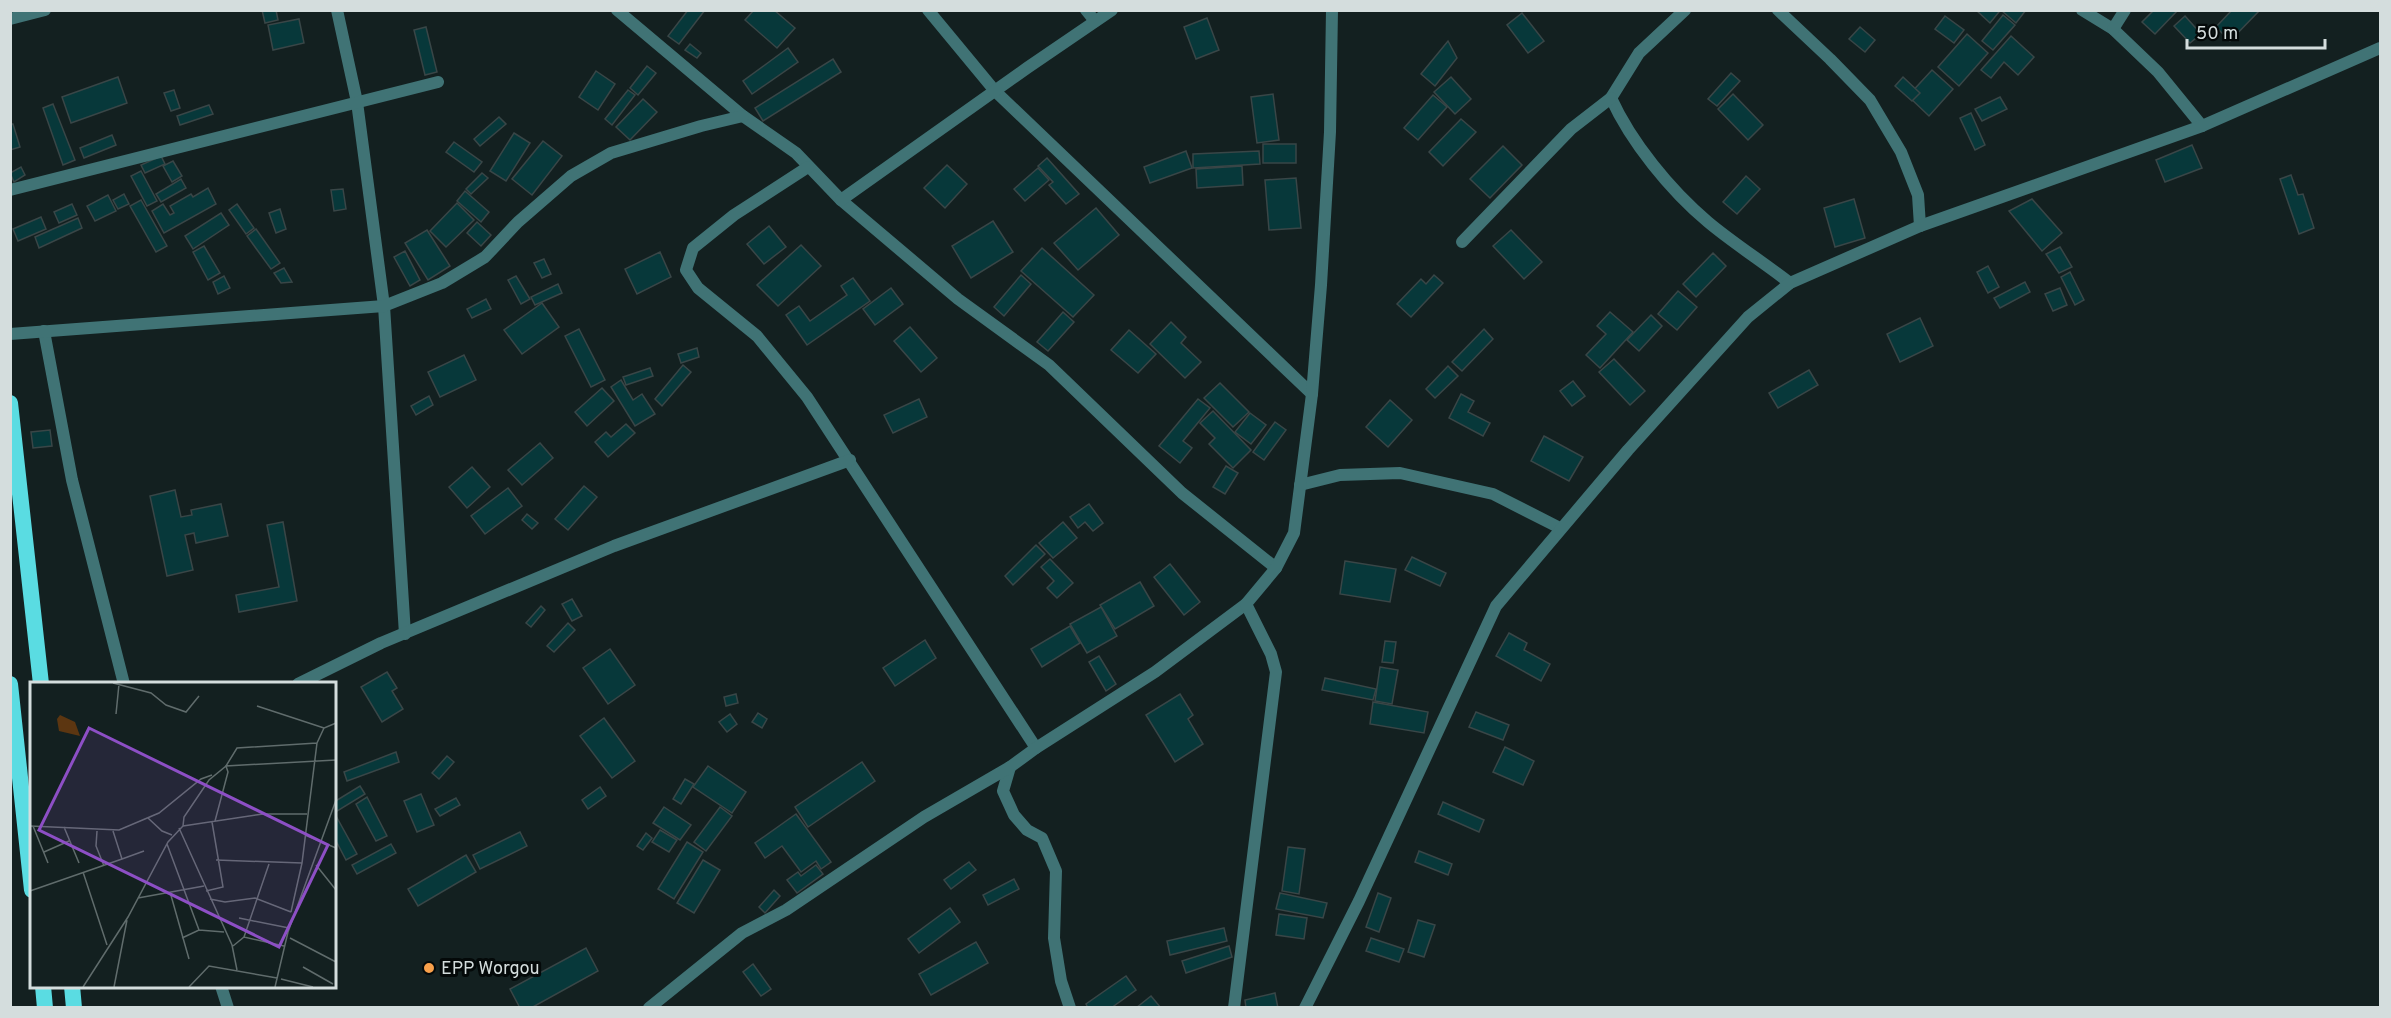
<svg xmlns="http://www.w3.org/2000/svg" width="2391" height="1018" font-family="Overpass,sans-serif">
<rect width="100%" height="100%" fill="#132020"/>
<!-- building -->
<g fill="#07383a" stroke="#394647" stroke-width="1.5">
<polygon points="262,10 276,10 278,20 265,23"/>
<polygon points="688,10 705,10 679,44 668,36"/>
<polygon points="754,10 774,10 795,28 777,48 745,20"/>
<polygon points="1976,10 1996,10 1999,12 1990,23"/>
<polygon points="2001,10 2026,10 2016,23"/>
<polygon points="2154,10 2178,10 2155,34 2142,22"/>
<polygon points="2232,10 2260,10 2230,41 2216,27"/>
<polygon points="1522,13 1544,41 1528,53 1507,25"/>
<polygon points="2003,15 2015,25 1993,50 1982,41"/>
<polygon points="1945,16 1964,30 1954,43 1935,29"/>
<polygon points="2185,16 2201,34 2190,43 2174,26"/>
<polygon points="1207,18 1219,50 1196,59 1184,27"/>
<polygon points="299,19 304,43 273,50 268,25"/>
<polygon points="426,27 437,72 425,75 414,30"/>
<polygon points="1860,27 1875,40 1865,52 1849,39"/>
<polygon points="1967,34 1988,53 1959,86 1938,67"/>
<polygon points="2011,36 2034,57 2018,75 2004,62 1991,78 1981,70"/>
<polygon points="1448,41 1457,58 1435,86 1421,74"/>
<polygon points="690,44 701,53 697,58 685,50"/>
<polygon points="788,48 798,62 752,94 743,81"/>
<polygon points="833,59 841,72 763,121 755,108"/>
<polygon points="647,66 656,73 638,95 630,88"/>
<polygon points="1932,70 1953,89 1929,116 1908,96"/>
<polygon points="596,71 615,84 598,110 579,97"/>
<polygon points="1731,73 1740,81 1717,106 1708,99"/>
<polygon points="118,77 127,103 71,123 62,97"/>
<polygon points="1451,77 1471,99 1455,114 1434,92"/>
<polygon points="1903,77 1920,93 1912,101 1895,86"/>
<polygon points="174,90 180,108 171,111 164,93"/>
<polygon points="628,90 635,95 612,125 605,119"/>
<polygon points="1273,94 1279,140 1257,143 1251,97"/>
<polygon points="1733,94 1763,125 1748,140 1718,109"/>
<polygon points="1433,95 1447,107 1418,140 1404,128"/>
<polygon points="2000,97 2007,109 1982,121 1975,109"/>
<polygon points="643,99 657,112 630,140 616,127"/>
<polygon points="53,104 75,160 63,165 43,108"/>
<polygon points="209,105 213,114 180,125 177,116"/>
<polygon points="1971,113 1985,145 1975,150 1960,118"/>
<polygon points="499,117 506,124 480,146 474,139"/>
<polygon points="1461,119 1476,132 1443,166 1429,152"/>
<polygon points="10,124 13,124 20,147 10,150"/>
<polygon points="514,133 530,143 506,181 490,171"/>
<polygon points="112,135 116,145 84,158 80,148"/>
<polygon points="543,141 562,156 532,195 512,179"/>
<polygon points="454,142 482,162 474,172 446,152"/>
<rect x="1263" y="144" width="33" height="19"/>
<polygon points="2192,145 2202,168 2165,182 2156,160"/>
<polygon points="1503,146 1522,165 1490,198 1470,179"/>
<polygon points="1186,151 1192,168 1150,183 1144,167"/>
<polygon points="1259,151 1260,164 1193,168 1193,154"/>
<polygon points="161,156 165,164 145,173 141,165"/>
<polygon points="1047,158 1079,194 1066,204 1049,185 1053,182 1038,166"/>
<polygon points="173,161 182,176 172,182 163,166"/>
<polygon points="947,165 967,184 945,208 924,188"/>
<polygon points="1242,166 1243,185 1197,188 1196,169"/>
<polygon points="21,167 25,175 14,182 10,173"/>
<polygon points="1038,168 1049,180 1025,201 1014,189"/>
<polygon points="141,171 157,201 147,206 131,176"/>
<polygon points="482,173 488,178 471,194 466,189"/>
<polygon points="2291,175 2298,195 2303,194 2314,228 2299,234 2280,179"/>
<polygon points="1746,176 1760,189 1737,214 1723,202"/>
<polygon points="1296,178 1301,228 1269,230 1265,180"/>
<polygon points="181,179 186,188 161,202 156,194"/>
<polygon points="208,188 216,204 164,233 152,211 163,204 170,215 174,213 170,206 191,194 193,197"/>
<polygon points="343,189 346,209 334,211 331,190"/>
<polygon points="465,191 489,212 481,222 457,201"/>
<polygon points="124,194 129,204 118,209 113,200"/>
<polygon points="108,195 116,211 95,221 87,206"/>
<polygon points="1854,199 1865,238 1835,247 1824,208"/>
<polygon points="2032,199 2062,233 2042,251 2009,211"/>
<polygon points="141,200 167,246 156,252 130,206"/>
<polygon points="457,203 474,220 446,247 430,231"/>
<polygon points="72,204 77,215 59,223 54,212"/>
<polygon points="237,204 254,228 246,234 229,210"/>
<polygon points="1096,208 1119,235 1078,270 1054,243"/>
<polygon points="280,209 286,229 276,233 269,213"/>
<polygon points="221,213 229,225 193,249 185,236"/>
<polygon points="41,217 46,229 18,241 13,229"/>
<polygon points="78,218 82,228 39,248 35,237"/>
<polygon points="993,221 1013,252 971,278 952,246"/>
<polygon points="477,222 491,235 481,246 467,233"/>
<polygon points="769,226 786,247 764,264 747,244"/>
<polygon points="256,229 280,263 271,269 247,236"/>
<polygon points="427,230 450,266 428,280 405,243"/>
<polygon points="1511,230 1542,262 1524,279 1493,246"/>
<polygon points="801,245 821,266 778,306 757,285"/>
<polygon points="204,246 220,273 208,280 193,252"/>
<polygon points="2060,247 2072,267 2059,273 2046,254"/>
<polygon points="1042,248 1094,295 1073,317 1021,271"/>
<polygon points="405,251 420,280 410,286 394,257"/>
<polygon points="660,252 671,277 637,294 625,269"/>
<polygon points="1713,253 1726,266 1696,297 1683,284"/>
<polygon points="544,259 551,274 542,278 534,263"/>
<polygon points="1988,266 1999,287 1988,293 1977,272"/>
<polygon points="284,268 292,282 281,283 274,273"/>
<polygon points="2070,272 2084,300 2075,305 2061,277"/>
<polygon points="1021,275 1031,284 1004,316 994,307"/>
<polygon points="1434,275 1443,283 1411,317 1397,304 1421,279 1426,284"/>
<polygon points="224,276 230,288 218,294 213,282"/>
<polygon points="516,276 530,299 521,304 508,280"/>
<polygon points="853,278 870,301 807,345 786,315 799,306 810,321 847,295 841,286"/>
<polygon points="2025,282 2030,292 2000,308 1994,298"/>
<polygon points="558,284 562,293 535,305 531,297"/>
<polygon points="891,288 903,304 875,325 863,309"/>
<polygon points="2060,288 2067,305 2053,311 2045,294"/>
<polygon points="1678,291 1697,307 1677,330 1658,314"/>
<polygon points="486,299 491,309 472,318 467,309"/>
<polygon points="542,303 559,327 522,354 504,330"/>
<polygon points="1063,312 1074,322 1048,351 1037,342"/>
<polygon points="1610,312 1633,332 1600,368 1586,355 1606,334 1597,326"/>
<polygon points="1651,315 1662,326 1639,351 1627,340"/>
<polygon points="1920,318 1933,346 1900,362 1887,334"/>
<polygon points="1171,322 1186,337 1181,343 1201,362 1185,378 1150,344"/>
<polygon points="910,327 937,358 921,372 894,341"/>
<polygon points="579,329 605,380 591,387 565,336"/>
<polygon points="1484,329 1493,339 1462,371 1452,362"/>
<polygon points="1129,330 1156,354 1138,373 1111,350"/>
<polygon points="697,348 699,357 681,363 678,354"/>
<polygon points="464,355 476,380 440,397 428,372"/>
<polygon points="1614,359 1645,391 1630,405 1599,372"/>
<polygon points="683,365 691,372 662,406 655,399"/>
<polygon points="1448,366 1458,376 1435,398 1426,389"/>
<polygon points="650,368 653,376 626,385 623,377"/>
<polygon points="1809,370 1818,385 1778,408 1769,393"/>
<polygon points="621,380 633,400 642,394 655,414 635,426 611,387"/>
<polygon points="1573,381 1585,396 1572,406 1560,391"/>
<polygon points="1220,383 1249,412 1233,427 1204,398"/>
<polygon points="602,388 614,401 587,426 575,412"/>
<polygon points="1461,394 1474,401 1468,412 1490,423 1483,436 1449,418"/>
<polygon points="429,396 433,405 416,415 411,406"/>
<polygon points="919,399 927,417 893,433 884,415"/>
<polygon points="1198,399 1210,408 1183,441 1192,448 1180,463 1159,446"/>
<polygon points="1390,400 1412,420 1388,447 1366,427"/>
<polygon points="1213,411 1251,450 1233,468 1209,444 1215,438 1200,423"/>
<polygon points="1250,413 1266,425 1251,444 1235,432"/>
<polygon points="1275,422 1286,430 1264,460 1253,452"/>
<polygon points="626,424 635,433 608,457 595,442 606,432 611,437"/>
<polygon points="50,430 52,446 33,448 31,432"/>
<polygon points="1544,436 1583,457 1569,481 1531,461"/>
<polygon points="540,443 553,458 522,485 508,470"/>
<polygon points="1226,466 1238,473 1225,494 1213,487"/>
<polygon points="472,467 490,487 467,508 449,487"/>
<polygon points="584,486 597,497 568,530 555,519"/>
<polygon points="508,488 522,506 485,534 471,516"/>
<polygon points="175,490 181,517 192,515 191,510 221,504 228,536 196,543 194,533 185,535 193,570 167,576 150,496"/>
<polygon points="1089,504 1103,523 1093,531 1085,522 1078,528 1070,517"/>
<polygon points="527,514 538,523 532,529 522,520"/>
<polygon points="283,522 297,601 239,612 236,595 279,587 267,525"/>
<polygon points="1063,522 1077,538 1053,558 1039,543"/>
<polygon points="1036,545 1045,554 1013,585 1005,576"/>
<polygon points="1412,557 1446,573 1440,586 1405,570"/>
<polygon points="1050,559 1073,583 1057,598 1047,588 1054,581 1041,567"/>
<polygon points="1345,561 1396,569 1390,602 1340,594"/>
<polygon points="1170,564 1200,602 1184,615 1154,577"/>
<polygon points="1140,582 1154,606 1115,629 1100,605"/>
<polygon points="572,599 582,616 572,621 562,604"/>
<polygon points="541,606 545,610 531,627 526,623"/>
<polygon points="1101,607 1117,636 1087,653 1070,624"/>
<polygon points="568,623 575,630 554,652 547,646"/>
<polygon points="1070,626 1080,643 1042,667 1031,649"/>
<polygon points="1509,633 1527,643 1524,650 1550,664 1541,681 1496,656"/>
<polygon points="925,640 936,658 895,686 883,668"/>
<polygon points="1385,641 1396,642 1393,663 1382,662"/>
<polygon points="610,649 635,685 608,704 583,668"/>
<polygon points="1099,656 1116,684 1106,691 1089,662"/>
<polygon points="1380,667 1398,670 1392,704 1375,701"/>
<polygon points="387,672 397,688 392,691 403,709 382,722 361,687"/>
<polygon points="1325,678 1376,689 1373,700 1322,690"/>
<polygon points="736,694 738,703 726,706 724,697"/>
<polygon points="1180,694 1193,715 1188,719 1203,744 1175,762 1146,715"/>
<polygon points="1373,702 1428,712 1424,733 1370,724"/>
<polygon points="1476,712 1509,725 1503,740 1469,727"/>
<polygon points="758,713 767,719 762,728 752,722"/>
<polygon points="730,714 737,724 727,732 719,722"/>
<polygon points="604,718 635,761 612,778 580,736"/>
<polygon points="1505,747 1534,761 1523,785 1493,772"/>
<polygon points="396,752 399,762 347,781 344,772"/>
<polygon points="447,756 454,762 439,779 432,773"/>
<polygon points="862,762 875,781 808,827 795,807"/>
<polygon points="708,766 746,792 732,813 693,787"/>
<polygon points="685,779 694,784 681,804 673,799"/>
<polygon points="360,786 365,794 334,813 334,802"/>
<polygon points="600,787 606,796 588,809 582,800"/>
<polygon points="421,794 434,825 417,832 404,801"/>
<polygon points="367,797 387,836 376,841 356,804"/>
<polygon points="456,798 460,805 440,816 435,809"/>
<polygon points="1443,802 1484,820 1479,832 1438,814"/>
<polygon points="664,807 691,825 680,840 653,823"/>
<polygon points="720,807 732,816 706,851 694,842"/>
<polygon points="796,814 831,862 821,869 816,861 801,872 782,846 765,858 755,843"/>
<polygon points="334,816 336,816 357,854 346,860 334,837"/>
<polygon points="660,830 677,840 669,852 652,842"/>
<polygon points="520,832 527,846 480,869 473,855"/>
<polygon points="646,833 652,838 643,850 637,846"/>
<polygon points="687,842 703,852 674,899 658,889"/>
<polygon points="391,844 396,853 357,874 352,865"/>
<polygon points="1288,847 1305,849 1299,894 1282,891"/>
<polygon points="1419,851 1452,864 1448,875 1415,862"/>
<polygon points="466,855 476,872 418,906 408,889"/>
<polygon points="703,860 720,870 694,913 677,903"/>
<polygon points="969,862 976,870 951,889 944,880"/>
<polygon points="816,865 823,874 797,893 787,880 798,872 801,876"/>
<polygon points="1014,879 1019,889 988,905 983,895"/>
<polygon points="774,890 780,896 765,913 759,907"/>
<polygon points="1280,893 1327,903 1323,918 1276,909"/>
<polygon points="1378,893 1391,898 1379,932 1366,927"/>
<polygon points="950,908 960,922 919,953 908,939"/>
<polygon points="1279,914 1307,918 1304,939 1276,935"/>
<polygon points="1418,920 1435,925 1424,957 1408,952"/>
<polygon points="1224,928 1227,941 1170,955 1167,941"/>
<polygon points="1371,938 1404,949 1399,962 1366,951"/>
<polygon points="976,942 988,963 931,995 919,974"/>
<polygon points="1229,946 1232,957 1186,973 1182,961"/>
<polygon points="586,948 598,971 531,1008 520,1008 510,989"/>
<polygon points="753,964 771,989 761,996 743,972"/>
<polygon points="1126,976 1136,990 1111,1008 1088,1008 1086,1004"/>
<polygon points="1275,993 1278,1008 1246,1008 1245,1000"/>
<polygon points="1151,996 1161,1008 1136,1008"/>
</g>
<g fill="none" stroke-linecap="round" stroke-linejoin="round">
<!-- minor -->
<g stroke="#407375" stroke-width="12">
<polyline points="337,10 357,102 384,306 405,634"/>
<polyline points="617,10 743,116 796,153 841,200 958,299 1049,365 1182,493 1276,568"/>
<polyline points="928,10 995,91 1312,394"/>
<polyline points="1086,10 1095,21"/>
<path d="M1685,10L1639,53L1611,98C1631,142 1670,190 1708,222C1733,243 1763,262 1790,283"/>
<polyline points="1778,10 1830,59 1870,100 1901,152 1918,195 1920,226"/>
<polyline points="2082,10 2113,29 2158,72 2202,126"/>
<polyline points="10,19 45,10"/>
<polyline points="2113,29 2125,10"/>
<polyline points="808,167 734,215 693,248 686,270 698,288 757,336 807,397 1036,748"/>
<polyline points="10,190 438,82"/>
<polyline points="841,200 1027,68 1112,10"/>
<polyline points="1462,242 1571,129 1611,98"/>
<polyline points="44,331 72,480 124,684"/>
<polyline points="10,334 384,306 442,283 485,257 518,222 571,176 611,153 701,126 743,116"/>
<polyline points="1300,485 1340,475 1400,473 1493,494 1560,528"/>
<polyline points="298,684 381,643 614,546 850,460"/>
<polyline points="1010,767 1003,791 1014,815 1027,830 1042,838 1056,871 1054,938 1061,981 1070,1008"/>
<polyline points="221,986 228,1008"/>
<polyline points="649,1008 742,933 786,910 924,817 1010,767 1036,748 1155,672 1246,604"/>
<polyline points="1234,1008 1276,672 1271,654 1246,604 1276,568 1294,533 1312,394 1321,285 1330,132 1332,10"/>
<polyline points="1305,1008 1359,901 1496,606 1628,450 1748,317 1790,283 1920,226 2202,126 2380,48"/>
</g>
<!-- trunk -->
<g stroke="#5adce2" stroke-width="16">
<polyline points="10,403 41,684"/>
<polyline points="10,684 32,890"/>
<polyline points="43,986 45,1008"/>
<polyline points="72,986 74,1008"/>
</g>
</g>
<!-- markers -->
<circle fill="#f8a04b" stroke="#040909" stroke-width="2" cx="429" cy="968" r="6"/>
<g text-anchor="middle" stroke-width="6" stroke-linejoin="round" paint-order="stroke">
<!-- poi labels -->
<g font-size="18" fill="#d4dddd" stroke="#040909" text-anchor="start">
<text x="441" y="974">EPP Worgou</text>
</g>
</g>
<!-- overview -->
<g transform="translate(30 682)">
<rect width="306" height="306" fill="#132020"/>
<path d="M30,33L45,40L50,54L29,49L27,37Z" fill="#5c3611"/>
<path fill="none" stroke="#606c6c" stroke-width="1.5" d="M83,1L121,11L136,23L156,30L169,14M227,24L294,46M86,32L89,2M118,136L132,149L142,153M185,139L198,90L196,84L306,78M0,144L89,148L129,131L171,97L182,93M3,144L18,181M153,144L233,132H277M34,145L49,181M149,146L202,263L207,288M67,149L66,164L74,184M275,153L306,166M137,162L169,248M14,170L39,159M92,177L114,169M186,178L272,181M286,183L306,208M53,190L77,263M0,209L92,177L83,149M176,209L193,205L182,140M140,210L159,277M108,216L174,204M180,217L195,220L225,216L261,230M261,230L272,181L287,61L294,46L306,41M209,236L259,246M214,255L239,182M152,256L169,248L194,250M260,256L306,280M203,264L214,255L254,264M273,285L303,302M251,297L283,305M53,305L98,235L138,160L153,144L154,135L179,98L196,84L207,66L287,61M84,305L97,238M159,305L179,284L247,296M245,305L258,250L306,118"/>
<path fill="#8d4fc5" fill-opacity="0.15" stroke="#8d4fc5" stroke-width="3" d="M59,46L298,163L249,265L9,148Z"/>
<rect width="306" height="306" fill="none" stroke="#d4dddd" stroke-width="3"/>
</g>
<!-- border -->
<rect width="2391" height="1018" fill="none" stroke="#d4dddd" stroke-width="24"/>
<!-- scale -->
<path d="M2187 39v9h138v-9" fill="none" stroke="#d4dddd" stroke-width="3"/>
<text x="2196" y="39" font-size="18" fill="#d4dddd" stroke="#040909" stroke-width="4.5" paint-order="stroke">50 m</text>
</svg>
